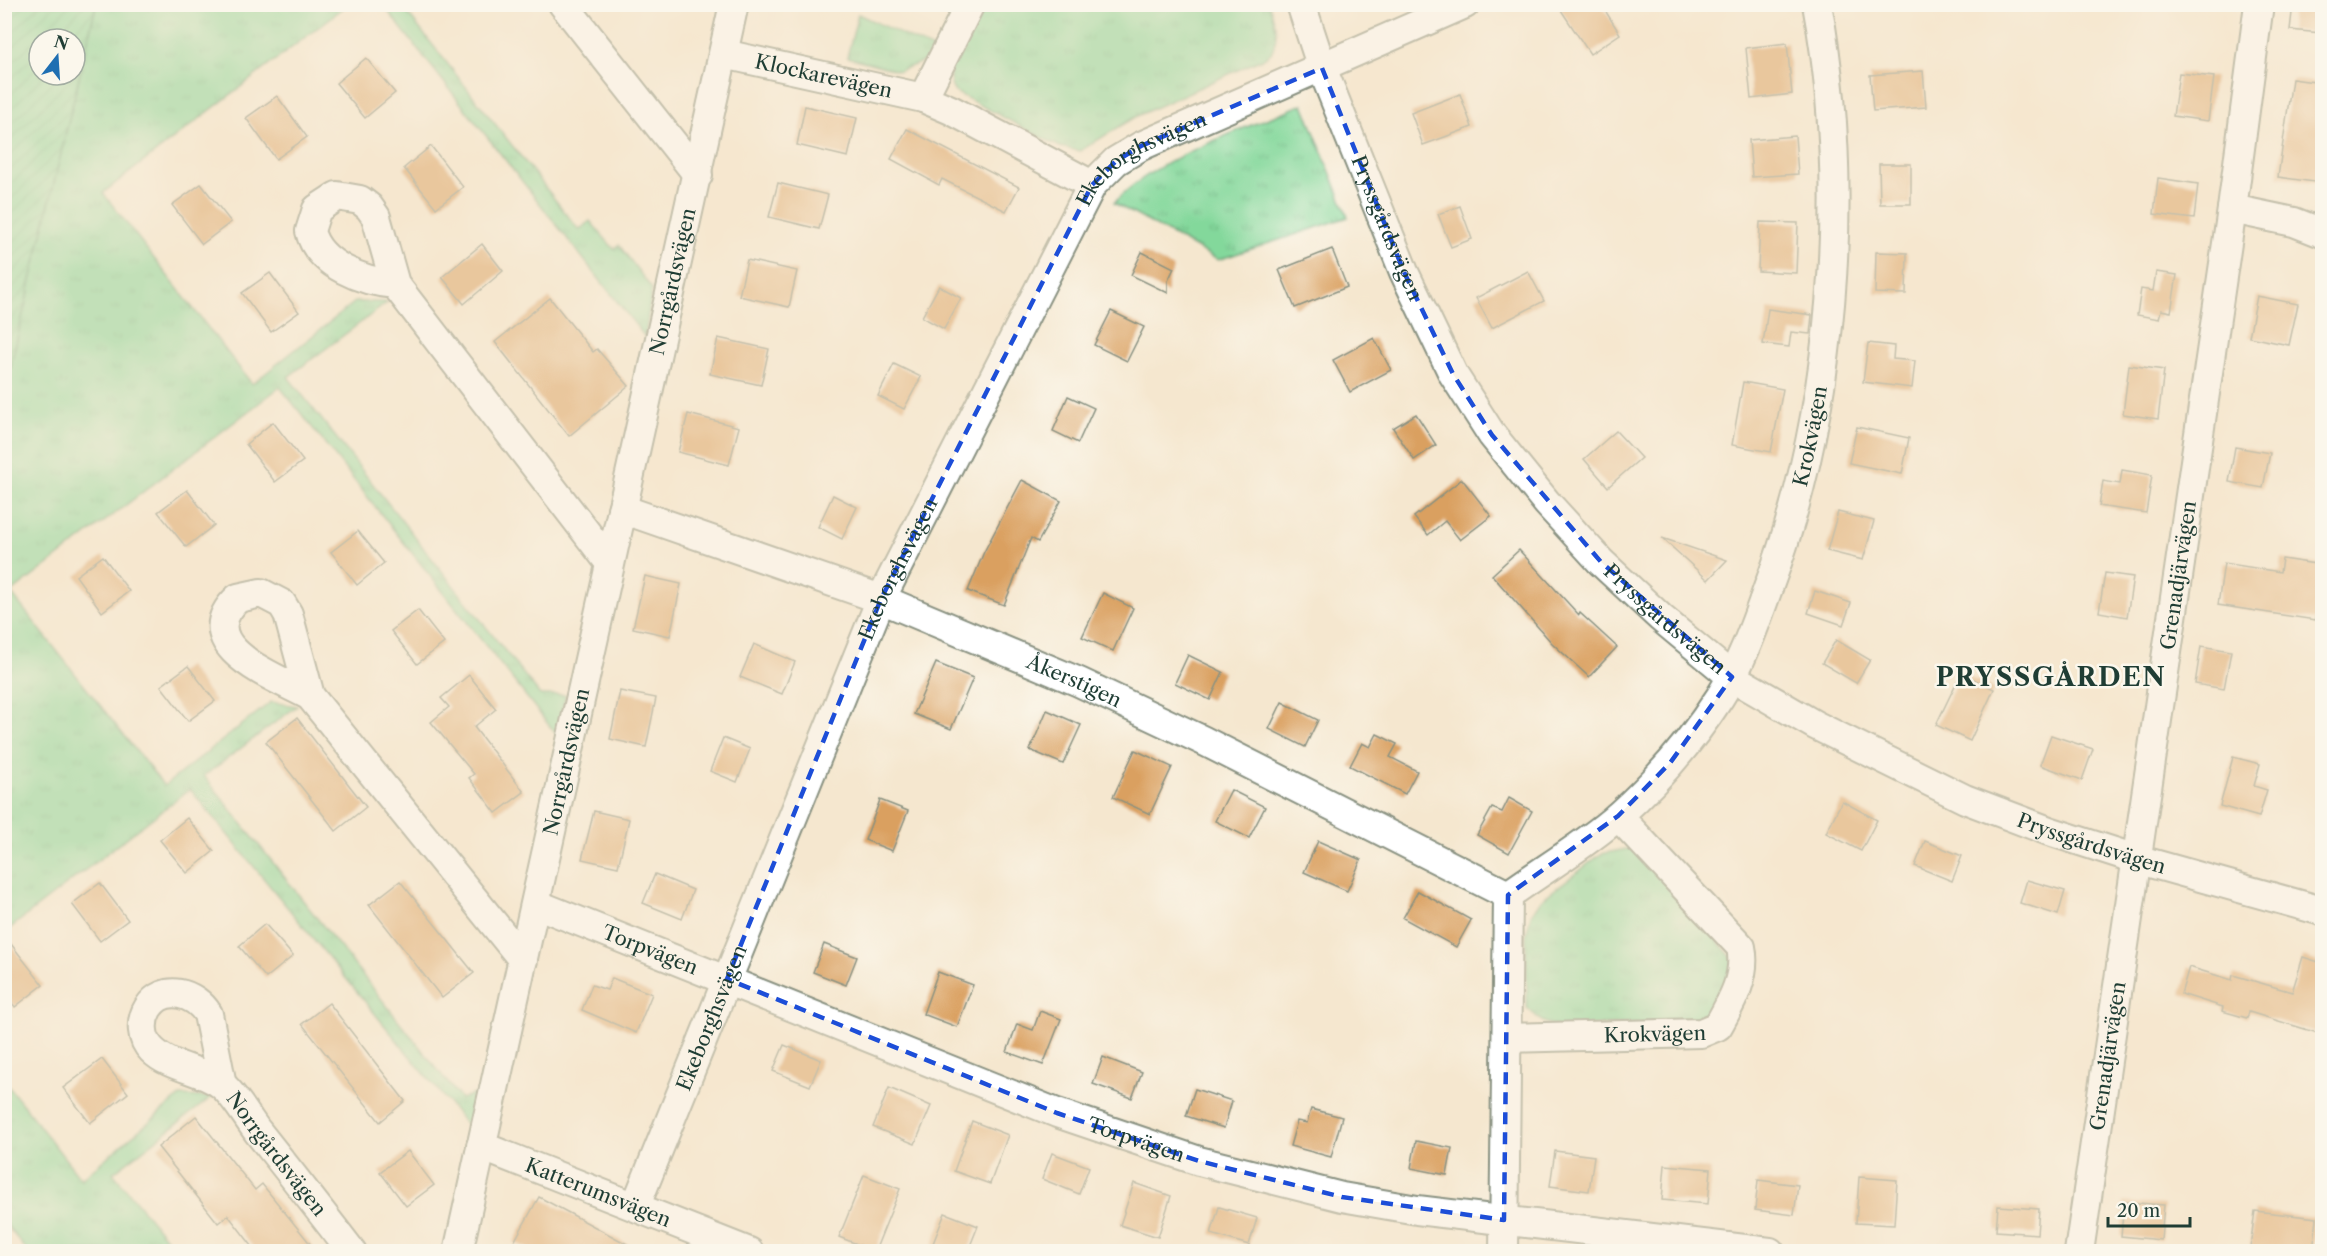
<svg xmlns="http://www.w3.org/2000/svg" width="2327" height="1256" font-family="'Libre Caslon Text',serif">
<defs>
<pattern id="grass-tufts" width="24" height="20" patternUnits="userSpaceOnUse" patternTransform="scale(1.5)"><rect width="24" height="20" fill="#83d89b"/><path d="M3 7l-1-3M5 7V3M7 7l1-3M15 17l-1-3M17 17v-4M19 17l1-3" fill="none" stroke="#71ba86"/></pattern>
<pattern id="garden-furrows" width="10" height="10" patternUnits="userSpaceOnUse" patternTransform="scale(1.5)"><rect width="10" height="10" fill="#83d89b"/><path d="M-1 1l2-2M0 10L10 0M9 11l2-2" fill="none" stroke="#71ba86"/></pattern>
</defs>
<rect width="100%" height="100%" fill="#fbf7ec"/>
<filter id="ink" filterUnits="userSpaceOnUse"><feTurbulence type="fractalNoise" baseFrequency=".0167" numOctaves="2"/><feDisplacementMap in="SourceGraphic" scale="12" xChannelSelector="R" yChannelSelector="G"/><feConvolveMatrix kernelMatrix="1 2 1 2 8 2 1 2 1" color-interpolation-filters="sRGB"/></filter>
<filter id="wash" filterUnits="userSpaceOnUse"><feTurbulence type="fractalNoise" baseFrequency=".008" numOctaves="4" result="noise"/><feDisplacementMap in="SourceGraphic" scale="24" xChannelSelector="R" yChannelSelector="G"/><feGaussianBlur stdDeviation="1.35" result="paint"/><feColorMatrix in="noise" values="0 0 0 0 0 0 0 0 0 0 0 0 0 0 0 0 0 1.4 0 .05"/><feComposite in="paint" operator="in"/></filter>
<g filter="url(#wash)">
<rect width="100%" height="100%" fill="#f5e7cf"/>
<!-- grass -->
<g fill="url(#grass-tufts)" stroke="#518a68" stroke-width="1.5">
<polygon points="96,5 347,5 103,193 252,384 355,302 388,302 288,377 540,695 566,695 556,734 280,387 11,593 164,786 271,702 297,706 204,776 461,1099 479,1092 469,1128 190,789 5,932 5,390"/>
<polygon points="383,5 401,5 579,230 590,221 614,249 619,245 652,289 645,337"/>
<path d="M979,5H1269C1275,22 1280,36 1271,53L1262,59L1137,116L1080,151L1060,147L955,92C938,69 968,28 979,5Z"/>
<polygon points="858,14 935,50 930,59 899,71 847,57"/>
<path d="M1303,104L1348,217L1218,260L1114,203C1152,159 1248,128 1303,104Z"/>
<polygon points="1636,847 1733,959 1713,1021 1557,1027 1543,1022 1527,1008 1526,935 1531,915 1541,900 1601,854"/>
<polygon points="5,1082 81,1179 180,1096 212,1097 113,1173 176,1251 27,1251 5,1223"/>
</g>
<!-- garden -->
<path fill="url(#garden-furrows)" stroke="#518a68" stroke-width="1.5" fill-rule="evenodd" d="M5,4L96,5L5,390L4,5ZM39,39H75V75H39Z"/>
<g id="blocks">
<!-- building -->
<g fill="#daa060">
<polygon points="1557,4 1601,4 1620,34 1590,54"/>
<polygon points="2293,4 2322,4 2321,33 2290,30"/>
<polygon points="1787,43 1792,94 1751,99 1746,48"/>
<polygon points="366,58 395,93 365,118 336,83"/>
<polygon points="1923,71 1926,107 1873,111 1870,75"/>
<polygon points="2179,73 2214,77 2208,121 2173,116"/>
<polygon points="2292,79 2322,83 2322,183 2278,177"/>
<polygon points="1460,94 1472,127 1423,145 1411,113"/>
<polygon points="277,96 307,137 276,159 246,118"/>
<polygon points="805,106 857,118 848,157 797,145"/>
<polygon points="907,129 1019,187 1006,211 942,179 939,185 891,159"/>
<polygon points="1795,136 1798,174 1752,177 1749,140"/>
<polygon points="431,146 463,187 436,208 404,168"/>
<polygon points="1879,164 1911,164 1911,204 1880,204"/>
<polygon points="2158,178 2198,184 2194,219 2154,214"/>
<polygon points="778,183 828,195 819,229 769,217"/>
<polygon points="201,184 231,222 202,244 172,205"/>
<polygon points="1460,206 1472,239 1451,247 1438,214"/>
<polygon points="1760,222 1798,223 1796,273 1758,271"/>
<polygon points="482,244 503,271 464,304 442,277"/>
<polygon points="1332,249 1347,287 1295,308 1279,270"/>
<polygon points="1142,252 1174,268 1168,281 1168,293 1131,275"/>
<polygon points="1876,252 1907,253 1906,294 1875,293"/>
<polygon points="747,260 797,271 789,307 739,296"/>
<polygon points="1528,271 1544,301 1492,328 1476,298"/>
<polygon points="2156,272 2177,275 2171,312 2161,310 2159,319 2137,315 2141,289 2153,291"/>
<polygon points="270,273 299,312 271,332 242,293"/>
<polygon points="939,286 961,298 944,329 922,317"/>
<polygon points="2257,296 2298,304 2289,345 2249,337"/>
<polygon points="550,298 593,352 597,349 629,386 569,436 495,342"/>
<polygon points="1768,309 1812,315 1810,334 1791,332 1789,347 1763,344"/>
<polygon points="1111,311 1144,327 1127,361 1094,345"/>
<polygon points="718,338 769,349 761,385 710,374"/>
<polygon points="1374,338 1391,370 1350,392 1333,360"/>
<polygon points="1868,343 1894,346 1893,359 1915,361 1912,388 1863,382"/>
<polygon points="894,364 921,377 904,409 878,396"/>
<polygon points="2129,365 2164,370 2158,419 2123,414"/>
<polygon points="1743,382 1783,389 1771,452 1732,445"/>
<polygon points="1068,396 1094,408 1078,443 1053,431"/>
<polygon points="688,414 739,427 729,465 678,452"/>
<polygon points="1416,414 1436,445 1414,460 1393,428"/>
<polygon points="273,422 303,461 275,482 246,444"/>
<polygon points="1857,427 1909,438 1902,474 1849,463"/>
<polygon points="1616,431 1641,458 1608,487 1584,459"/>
<polygon points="2235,447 2270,453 2263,488 2229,482"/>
<polygon points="2122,470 2152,475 2146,513 2099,506 2103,481 2120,484"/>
<polygon points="1462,479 1491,516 1460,540 1445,521 1428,535 1414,517"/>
<polygon points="1022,480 1061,501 1038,542 1031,538 1004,605 968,591 984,552"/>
<polygon points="187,490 214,525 186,547 158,512"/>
<polygon points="833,495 857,507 842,539 818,527"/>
<polygon points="1838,512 1874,521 1863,560 1827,551"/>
<polygon points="358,531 384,563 357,585 331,552"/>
<polygon points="1662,538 1727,560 1708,580"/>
<polygon points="1519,550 1579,615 1580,613 1617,647 1589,677 1552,643 1492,575"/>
<polygon points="103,556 129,591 102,612 76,576"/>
<polygon points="2282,559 2322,565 2315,620 2218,605 2224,563 2280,572"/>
<polygon points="2105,573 2133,577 2127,617 2099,612"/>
<polygon points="645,576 681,584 670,636 633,628"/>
<polygon points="1815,591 1851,603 1843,625 1808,613"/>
<polygon points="1103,593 1133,608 1113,651 1082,637"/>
<polygon points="418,610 444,643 417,664 391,631"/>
<polygon points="1836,640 1870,660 1856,683 1822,663"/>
<polygon points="754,644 795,662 782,694 740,677"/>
<polygon points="2201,646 2231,651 2224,689 2195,684"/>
<polygon points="1188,655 1223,672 1210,700 1175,683"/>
<polygon points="936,663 973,678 951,729 914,714"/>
<polygon points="188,666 215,701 188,721 161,686"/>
<polygon points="1961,673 1994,689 1970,741 1936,725"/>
<polygon points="469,675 496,709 474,727 524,792 496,813 469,778 474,774 431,722 449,707 441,698"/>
<polygon points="620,691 656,698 646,747 610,739"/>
<polygon points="1282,702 1318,720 1305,747 1269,729"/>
<polygon points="1047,710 1081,725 1063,764 1030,750"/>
<polygon points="297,718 366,807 336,831 266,742"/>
<polygon points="1377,734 1397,744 1390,757 1417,771 1405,794 1350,766 1362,743 1370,747"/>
<polygon points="2051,735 2093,749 2082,780 2040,765"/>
<polygon points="723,738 750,749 737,782 710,771"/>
<polygon points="1135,750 1172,767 1150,814 1113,797"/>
<polygon points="2233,757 2260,764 2254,786 2267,790 2259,817 2220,806"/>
<polygon points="1231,790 1265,807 1249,838 1215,821"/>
<polygon points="1509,798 1532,811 1509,853 1477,835 1492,808 1502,812"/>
<polygon points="880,800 908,811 892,851 865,840"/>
<polygon points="1842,801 1877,820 1861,851 1826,833"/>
<polygon points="594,811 629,819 618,867 582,859"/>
<polygon points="187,818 214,851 187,873 160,840"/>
<polygon points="1318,841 1361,860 1347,891 1304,872"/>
<polygon points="1925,841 1962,856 1952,881 1915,866"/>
<polygon points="655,874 693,890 682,919 643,903"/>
<polygon points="2027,880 2065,891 2058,915 2020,903"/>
<polygon points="400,881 474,973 442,998 369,905"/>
<polygon points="100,883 128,920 100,941 72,904"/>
<polygon points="1418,891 1471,920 1456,947 1403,918"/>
<polygon points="265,924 293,956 266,978 239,946"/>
<polygon points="4,935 43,985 15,1007 4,993"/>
<polygon points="824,944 857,957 846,985 813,972"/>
<polygon points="2303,957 2322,963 2322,1019 2318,1033 2249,1012 2247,1018 2222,1011 2223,1007 2181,994 2189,967 2232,980 2233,975 2292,992"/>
<polygon points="938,972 973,985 957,1027 923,1014"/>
<polygon points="612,978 652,994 636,1033 582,1010 592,985 607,990"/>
<polygon points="329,1003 405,1101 380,1122 302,1024"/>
<polygon points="1040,1011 1061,1019 1043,1065 1007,1052 1017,1024 1033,1030"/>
<polygon points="784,1045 821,1060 810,1086 773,1071"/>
<polygon points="1103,1057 1142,1072 1132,1098 1093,1084"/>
<polygon points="102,1059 128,1093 90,1123 63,1088"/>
<polygon points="889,1088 931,1106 915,1144 873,1127"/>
<polygon points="1195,1089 1232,1101 1224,1128 1186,1116"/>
<polygon points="1311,1109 1342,1117 1331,1157 1290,1146 1297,1121 1307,1123"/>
<polygon points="196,1116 255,1190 262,1184 316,1251 256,1251 228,1215 218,1223 158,1147"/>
<polygon points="972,1121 1008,1135 990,1184 954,1171"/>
<polygon points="1416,1141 1452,1148 1447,1175 1411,1168"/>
<polygon points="408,1151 434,1185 406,1206 380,1172"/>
<polygon points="1555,1151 1594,1156 1589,1191 1550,1186"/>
<polygon points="1052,1153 1089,1167 1079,1194 1042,1179"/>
<polygon points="1665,1165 1711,1169 1708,1204 1662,1200"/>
<polygon points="864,1175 900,1189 875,1251 839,1237"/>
<polygon points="1859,1177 1897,1180 1894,1225 1856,1223"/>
<polygon points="1758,1180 1798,1185 1794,1215 1755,1210"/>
<polygon points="1134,1183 1171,1196 1158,1237 1120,1225"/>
<polygon points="539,1197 640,1251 532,1251 514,1242"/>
<polygon points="2124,1202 2164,1205 2161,1240 2121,1236"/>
<polygon points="1998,1206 2039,1209 2037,1234 1996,1231"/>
<polygon points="1219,1207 1257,1218 1249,1245 1211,1234"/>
<polygon points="2255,1211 2317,1218 2313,1251 2250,1248"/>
<polygon points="945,1213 978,1226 968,1251 930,1251"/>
</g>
</g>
</g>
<g filter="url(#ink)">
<use href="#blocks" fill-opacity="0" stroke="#8a9282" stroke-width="1.5"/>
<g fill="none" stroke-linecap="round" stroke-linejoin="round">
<defs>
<g id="minor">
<polyline points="563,4 698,175"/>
<path id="s1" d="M1301,4L1322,68L1404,272L1453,374L1492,435L1547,503L1601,562L1661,618L1732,677L1815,725L1965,799L2049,831L2136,859L2322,911"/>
<path id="s2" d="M724,54L923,98L951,110L1092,185"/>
<polyline points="923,98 970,4"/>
<polyline points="2232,209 2294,222 2322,233"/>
<path d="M395,284C364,282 318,265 310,231L317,209L337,196L360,200L369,207L376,217L395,284L609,562"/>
<path id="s3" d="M622,509L881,599L1079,682L1204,741L1508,895"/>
<path d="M310,696C276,677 187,646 238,598L261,593L282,604L288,614L310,696L523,960"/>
<path id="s4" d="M1508,895C1544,869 1585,845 1618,816C1656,782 1693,739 1720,697C1741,664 1754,628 1767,591C1834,413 1852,192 1817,4"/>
<path id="s5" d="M536,904L1057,1113L1199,1161L1342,1197L1417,1210L1770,1252"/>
<path id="s6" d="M1507,1038L1701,1033L1718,1026C1732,1001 1747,976 1741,947L1618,816"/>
<path id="s7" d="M222,1085L208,1014C195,993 164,983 148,1008C140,1021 141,1039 152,1050C170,1068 202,1069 222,1085C236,1097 247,1118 258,1132C290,1172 321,1212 352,1252"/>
<path id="s8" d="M481,1146L749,1252"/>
<path id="s9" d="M636,1205L881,599L1092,185L1116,161L1141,146L1465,4"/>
<path id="s10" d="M458,1252L734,4"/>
<polyline points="1504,1252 1508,895"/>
<path id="s11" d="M2079,1252L2232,209L2259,4"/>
</g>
</defs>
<!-- minor casing -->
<use href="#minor" stroke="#8a9282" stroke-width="32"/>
<!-- minor -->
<use href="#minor" stroke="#fff" stroke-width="28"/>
</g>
</g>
<!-- marked area -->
<path d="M0 0H2327V1256H0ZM1322,68L1404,272L1453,374L1492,435L1601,562L1732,677L1670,763L1618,816L1508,895L1504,1220L1342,1197L1199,1161L1057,1113L727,979L881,599L1092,185L1116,161L1141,146Z" fill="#f5e7cf" fill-opacity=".55" fill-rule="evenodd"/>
<path fill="none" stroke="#1d4ed8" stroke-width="4.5" stroke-dasharray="12 8" stroke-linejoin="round" d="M1322,68L1404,272L1453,374L1492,435L1601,562L1732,677L1670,763L1618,816L1508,895L1504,1220L1342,1197L1199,1161L1057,1113L727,979L881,599L1092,185L1116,161L1141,146Z"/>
<g text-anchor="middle" stroke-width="5" stroke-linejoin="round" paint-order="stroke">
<!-- street labels -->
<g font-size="20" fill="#1f3d34" stroke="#fbf7ec">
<text dy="7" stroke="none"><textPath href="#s2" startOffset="102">Klockarevägen</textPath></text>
<text dy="7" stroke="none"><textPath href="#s9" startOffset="1174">Ekeborghsvägen</textPath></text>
<text dy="7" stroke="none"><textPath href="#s1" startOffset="240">Pryssgårdsvägen</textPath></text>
<text dy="7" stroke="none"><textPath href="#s10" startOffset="994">Norrgårdsvägen</textPath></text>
<text dy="7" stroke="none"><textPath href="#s4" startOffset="570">Krokvägen</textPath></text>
<text dy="7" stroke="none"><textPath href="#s9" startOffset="688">Ekeborghsvägen</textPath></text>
<text dy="7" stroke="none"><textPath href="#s11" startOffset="684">Grenadjärvägen</textPath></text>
<text dy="7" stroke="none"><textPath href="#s1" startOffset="726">Pryssgårdsvägen</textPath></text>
<text dy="7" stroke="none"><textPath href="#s3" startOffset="484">Åkerstigen</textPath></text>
<text dy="7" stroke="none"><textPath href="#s10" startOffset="502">Norrgårdsvägen</textPath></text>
<text dy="7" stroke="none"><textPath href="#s1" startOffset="1212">Pryssgårdsvägen</textPath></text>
<text dy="7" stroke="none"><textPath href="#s5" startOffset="123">Torpvägen</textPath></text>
<text dy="7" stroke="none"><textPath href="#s9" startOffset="202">Ekeborghsvägen</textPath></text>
<text dy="7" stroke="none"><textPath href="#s6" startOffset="148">Krokvägen</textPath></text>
<text dy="7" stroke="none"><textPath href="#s11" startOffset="198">Grenadjärvägen</textPath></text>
<text dy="7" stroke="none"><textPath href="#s5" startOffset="645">Torpvägen</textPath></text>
<text dy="7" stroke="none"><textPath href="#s7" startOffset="357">Norrgårdsvägen</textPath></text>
<text dy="7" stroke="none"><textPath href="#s8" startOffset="126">Katterumsvägen</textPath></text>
</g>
<!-- district labels -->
<g font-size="26" font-weight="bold" letter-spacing="1.5" fill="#1f3d34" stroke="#fbf7ec">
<text x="2051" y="686">PRYSSGÅRDEN</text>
</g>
</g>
<!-- margin -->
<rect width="2327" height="1256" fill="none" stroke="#fbf7ec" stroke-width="24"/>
<!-- north arrow -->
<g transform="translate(57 57) rotate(17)"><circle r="28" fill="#fbf7ec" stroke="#a3ada2" stroke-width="1.5"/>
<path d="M0-4.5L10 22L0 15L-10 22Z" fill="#1f6fb2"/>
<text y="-9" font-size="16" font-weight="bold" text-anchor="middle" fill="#1f3d34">N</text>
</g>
<!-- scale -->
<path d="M2108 1217v9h82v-9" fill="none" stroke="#1f3d34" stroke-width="3"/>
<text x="2117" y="1217" font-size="18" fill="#1f3d34" stroke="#fbf7ec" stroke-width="4.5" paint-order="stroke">20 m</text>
</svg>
